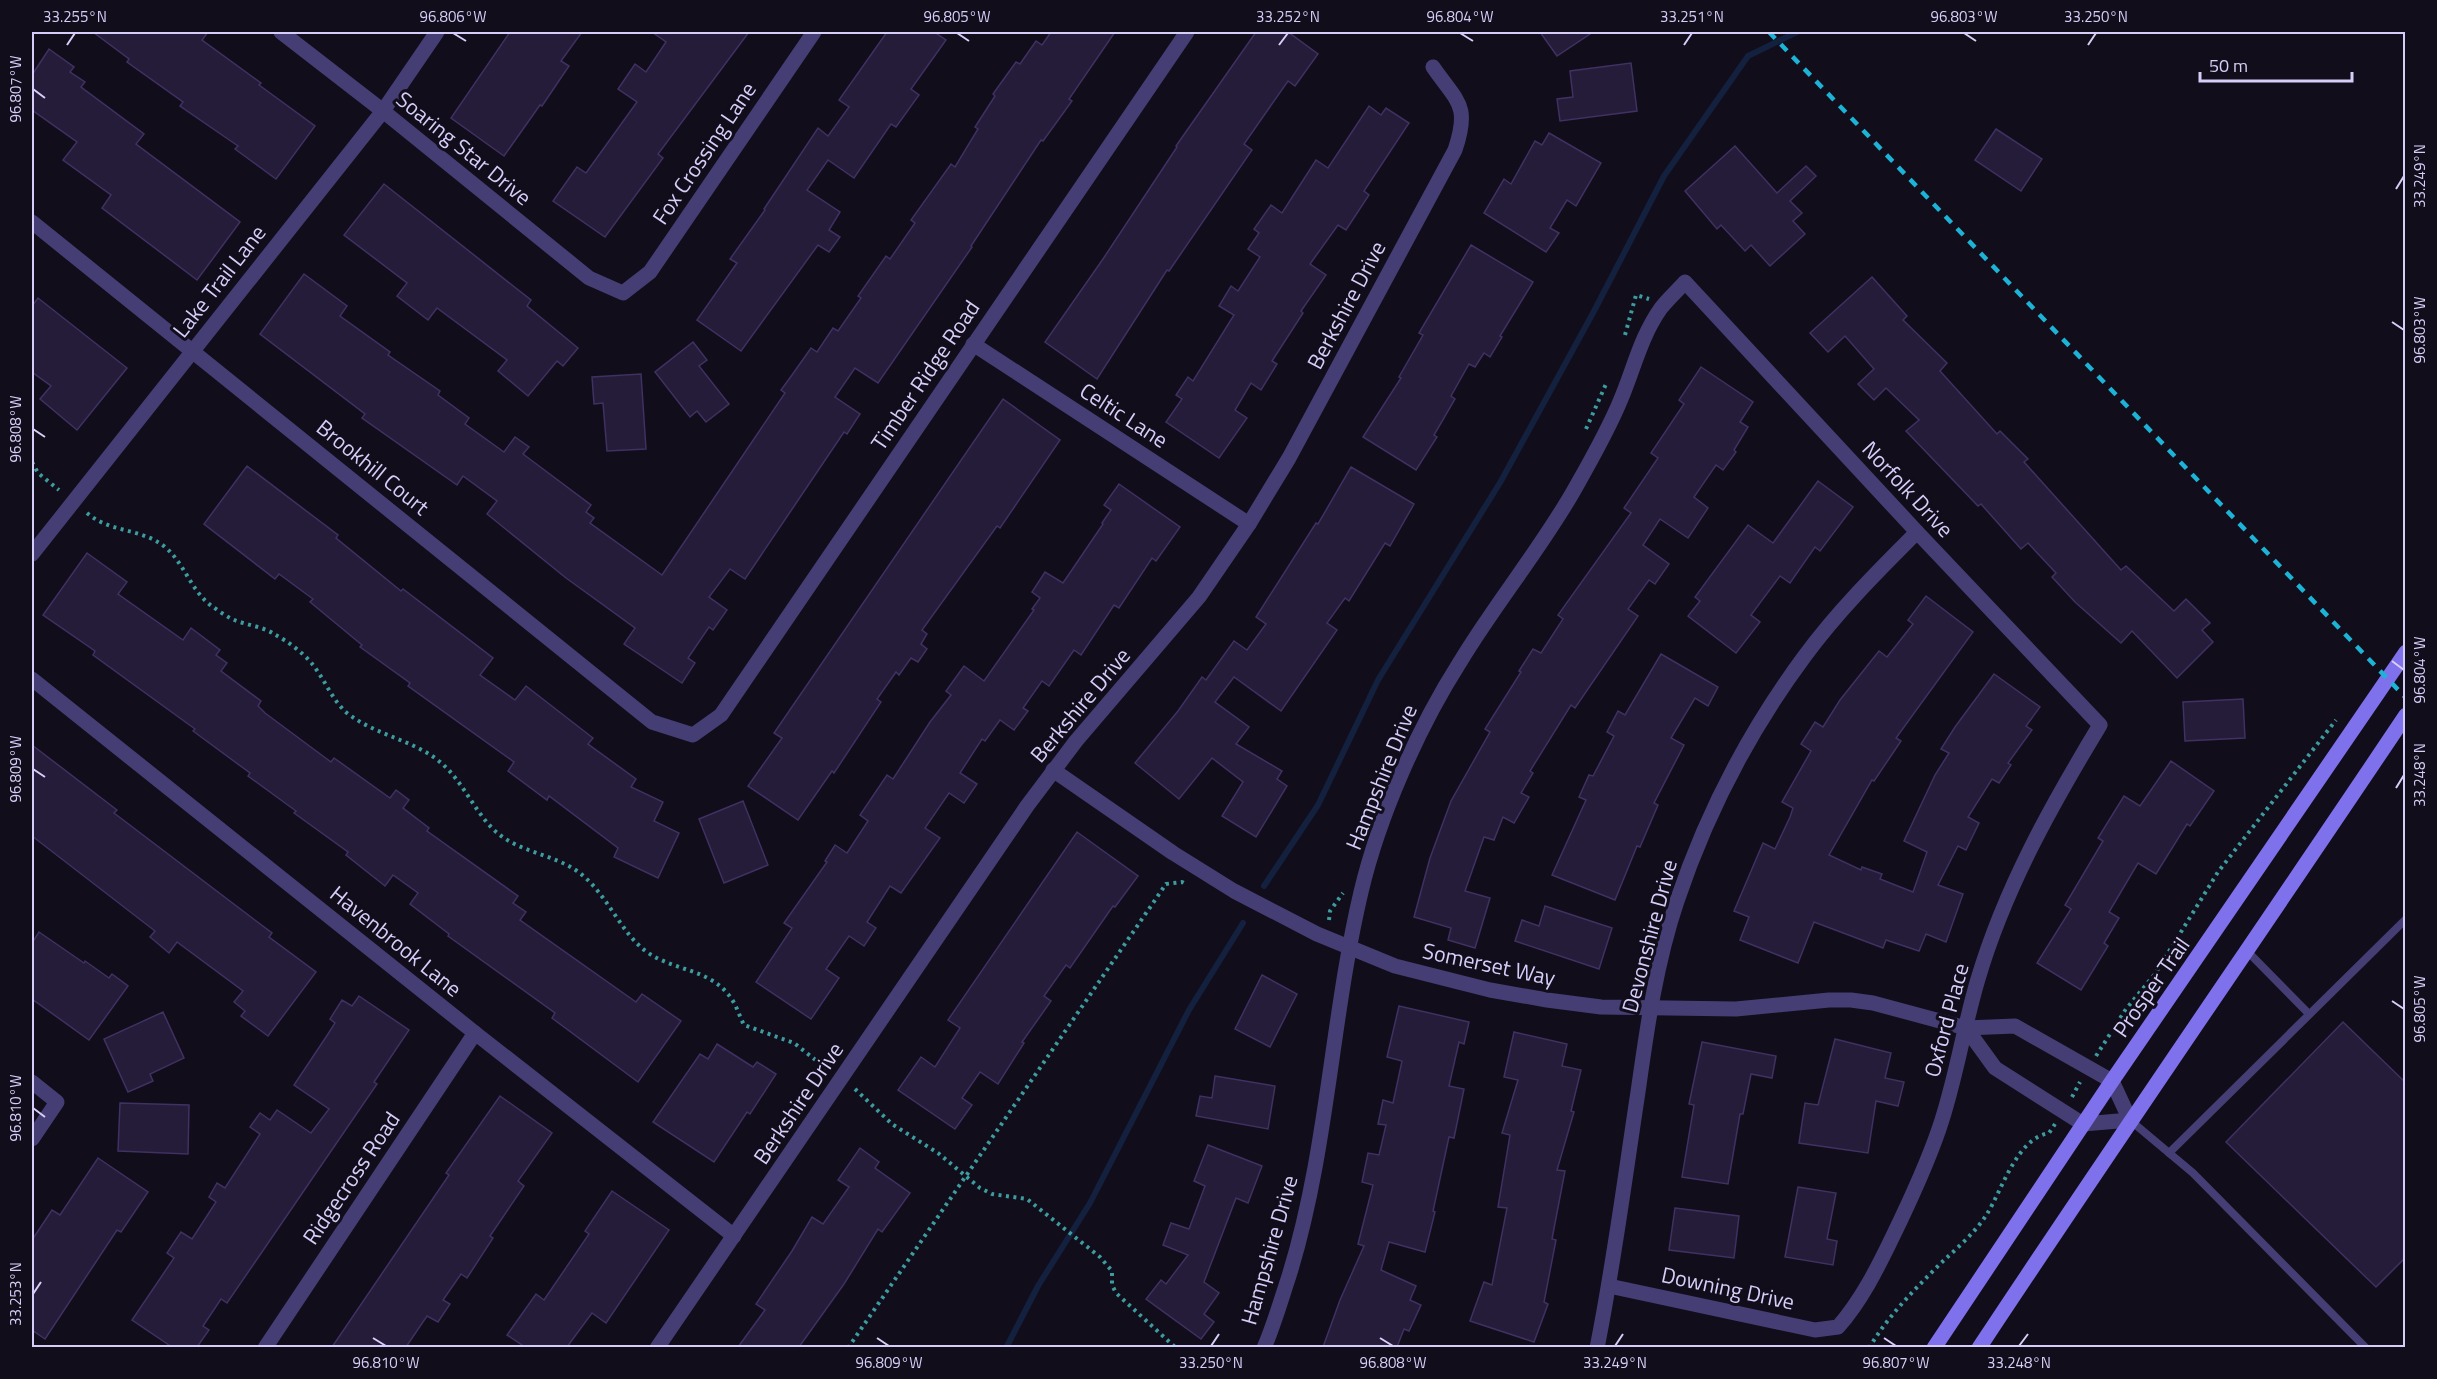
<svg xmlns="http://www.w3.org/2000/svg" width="2437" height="1379" font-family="'Titillium Web',sans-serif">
<rect width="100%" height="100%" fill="#110d1b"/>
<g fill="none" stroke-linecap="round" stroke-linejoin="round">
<!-- stream -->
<g stroke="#13203e" stroke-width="6">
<polyline points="1264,886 1318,805 1378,680 1501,481 1593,313 1664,176 1748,56 1797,32"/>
<polyline points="1006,1348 1038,1286 1090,1203 1189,1010 1243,923"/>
</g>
</g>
<!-- building -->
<g fill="#251c39" stroke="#3f3162" stroke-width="1.5">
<polygon points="93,32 208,32 202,40 261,83 259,85 315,126 276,179 235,149 238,146 180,106 183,102 127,62 129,59"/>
<polygon points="510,32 582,32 561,61 569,66 542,106 540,105 504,156 451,118"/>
<polygon points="652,32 749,32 658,154 663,158 605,237 553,201 577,167 586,173 637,102 618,89 635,64 646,72 666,42"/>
<polygon points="887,32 934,32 946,40 911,89 919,95 896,127 891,124 854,178 828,160 807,190 840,212 829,230 840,237 829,252 818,245 741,351 697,320 737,263 730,259 765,210 764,209 818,128 828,136 849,107 839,100"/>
<polygon points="1051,32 1115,32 1069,99 1072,101 1043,141 1041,140 971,246 972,247 878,383 855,368 835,397 860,414 847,434 844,432 745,579 730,569 709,597 727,610 713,630 709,627 688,658 695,663 682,683 624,644 635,628 566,578 487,514 497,501 463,476 457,485 362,418 365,414 260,334 304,274 347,306 340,316 390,352 388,355 440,391 438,395 469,418 465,424 504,452 515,437 529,447 523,454 591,505 586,512 594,518 590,523 662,575 785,393 781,390 792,375 811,348 817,352 833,328 838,331 861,298 858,296 886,256 890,259 915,223 911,220 951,164 955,167 978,129 975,127 995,96 993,94 1016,62 1020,64 1036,41 1042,45"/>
<polygon points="1256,32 1288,32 1318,54 1295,86 1288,81 1244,144 1252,150 1169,271 1167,270 1097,379 1045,342 1103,259 1177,147 1176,146"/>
<polygon points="1540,32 1593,32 1557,56"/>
<polygon points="49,49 74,67 70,72 85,82 81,87 144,134 136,144 240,222 197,280 102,208 111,195 63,160 77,142 32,110 32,75"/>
<polygon points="1631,63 1637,111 1560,121 1557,99 1573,97 1570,71"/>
<polygon points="1369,106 1381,115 1386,108 1409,123 1364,191 1369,195 1346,230 1338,225 1310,264 1326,275 1301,311 1303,313 1272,361 1277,364 1261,390 1251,383 1235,410 1247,418 1219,458 1166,422 1182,399 1176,395 1188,377 1193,381 1234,315 1219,306 1231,286 1238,291 1260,257 1248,249 1259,233 1254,229 1271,205 1282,213 1316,160 1328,168"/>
<polygon points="1996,129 2042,159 2021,191 1975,160"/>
<polygon points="1549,133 1601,163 1576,206 1567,200 1550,228 1559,233 1546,252 1484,213 1504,179 1511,184 1535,141 1542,145"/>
<polygon points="1735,146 1777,193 1806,166 1816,176 1790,201 1802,213 1793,221 1805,234 1770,266 1751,245 1745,251 1721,225 1717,229 1685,191"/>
<polygon points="384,184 531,300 527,306 578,348 563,366 557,361 528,396 498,371 507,360 437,308 428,320 397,296 407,283 344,235"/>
<polygon points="1471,245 1533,282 1500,336 1502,337 1490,357 1484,353 1475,367 1469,364 1451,396 1455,399 1434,435 1437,437 1416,470 1363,437 1401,378 1399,377 1423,335 1419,333"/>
<polygon points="1872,277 1907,316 1903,320 1947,363 1940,371 1997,434 2000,431 2028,459 2024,462 2121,570 2126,566 2174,611 2186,599 2210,623 2202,630 2213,642 2177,678 2132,631 2121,643 2075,602 2052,577 2056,573 2028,543 2021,549 1981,504 1978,506 1906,431 1919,420 1886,388 1874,400 1858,384 1874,369 1845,336 1828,352 1810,333"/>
<polygon points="38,298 127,368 77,430 40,399 51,386 32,372 32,306"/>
<polygon points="693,342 707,360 699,366 729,404 706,422 697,411 690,417 655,372"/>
<polygon points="1701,367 1753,402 1740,422 1748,427 1734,450 1736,452 1723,470 1716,465 1694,497 1708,508 1688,538 1660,519 1643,545 1669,564 1655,584 1649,580 1628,609 1638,616 1575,708 1571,705 1530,771 1533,773 1521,793 1529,797 1514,823 1503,817 1494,840 1484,837 1465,891 1490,898 1475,948 1448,940 1451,928 1414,917 1430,858 1451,801 1490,732 1485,729 1521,672 1519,671 1533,649 1541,653 1563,619 1558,615 1631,513 1624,508 1658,458 1651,453 1684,404 1679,400"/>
<polygon points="641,374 646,449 607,451 603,403 594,404 592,377"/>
<polygon points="1003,399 1060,440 1000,528 997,526 922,630 927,634 921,644 927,649 918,662 911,658 899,675 896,672 877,699 881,702 834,773 832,771 798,820 748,786 782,738 774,733"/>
<polygon points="247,466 338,535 336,538 401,591 403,589 493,658 480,675 515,700 526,686 593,738 588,744 636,779 631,787 663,802 654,821 679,833 658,878 614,857 618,848 549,796 547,800 508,771 514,762 408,686 410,683 360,647 362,645 310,602 313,599 279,574 275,579 204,524"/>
<polygon points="1351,467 1414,504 1390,546 1385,543 1349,601 1345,598 1327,623 1337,630 1281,711 1234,677 1215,702 1249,727 1236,744 1282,771 1277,779 1287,786 1256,837 1222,816 1243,782 1212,758 1179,799 1135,763 1178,711 1202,677 1206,680 1234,641 1247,650 1266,624 1256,617 1316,523 1318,524"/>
<polygon points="1818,481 1853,507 1820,551 1815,547 1790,583 1780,576 1751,615 1760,622 1736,653 1688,616 1700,601 1695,597 1748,525 1773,543"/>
<polygon points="1119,484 1180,527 1156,561 1152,558 1119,608 1114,605 1081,655 1074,650 1049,686 1042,681 1023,708 1028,711 1014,730 1000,720 985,741 982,739 960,773 977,784 964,803 949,793 925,828 940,838 901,893 890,886 867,922 876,928 864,946 849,936 826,969 839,978 811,1019 756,982 792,928 784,923 827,862 825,861 835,845 847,853 868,821 860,815 887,775 893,779 930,722 951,695 946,691 964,666 984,681 1034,610 1032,609 1040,598 1032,592 1045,572 1063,583 1103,524 1102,523 1111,510 1104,505"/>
<polygon points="87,553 127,582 118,594 183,640 191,628 220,650 216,655 227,663 221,671 261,701 258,706 265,713 331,762 334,758 390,798 396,790 409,800 403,808 429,828 427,831 518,896 513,903 526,912 520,920 636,1002 642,994 681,1021 638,1082 552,1018 555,1013 448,936 449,934 410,904 418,893 393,875 385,886 346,855 348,852 294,813 296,811 248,776 250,773 193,731 195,729 93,655 95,651 43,615"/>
<polygon points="1926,596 1973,632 1896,738 1901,741 1874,781 1872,780 1829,855 1861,870 1862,867 1882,874 1880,879 1913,892 1927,852 1904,841 1935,775 1949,753 1941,749 1955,727 1994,674 2040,707 2026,726 2032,730 2008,763 2011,765 1999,783 1992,779 1968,817 1979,823 1966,850 1958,846 1938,885 1963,894 1946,942 1926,934 1919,951 1886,940 1883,948 1814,922 1798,963 1740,940 1749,917 1734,911 1763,843 1775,849 1790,817 1793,808 1782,802 1811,751 1801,744 1815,722 1823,727 1840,700 1879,651 1887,657 1913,624 1908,620"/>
<polygon points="1661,654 1718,687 1708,706 1695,698 1671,738 1684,745 1654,803 1658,805 1640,847 1637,846 1615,900 1552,875 1586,800 1579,797 1589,775 1593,776 1614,736 1607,732 1618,711 1625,715"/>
<polygon points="2243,699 2245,738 2185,741 2183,702"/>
<polygon points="32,745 117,810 114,813 272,933 269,937 316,972 268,1036 241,1016 245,1011 234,1002 243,991 177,942 169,953 150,937 155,931 32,836"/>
<polygon points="2171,761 2214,791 2190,826 2187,824 2156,874 2138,863 2109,912 2119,918 2104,943 2108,946 2081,990 2037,963 2071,909 2065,905 2103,841 2098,838 2124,796 2140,806"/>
<polygon points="743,801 768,865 724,883 699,819"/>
<polygon points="1077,832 1138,876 1115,907 1113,906 1070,968 1066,965 1044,996 1051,1001 1022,1042 1024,1043 998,1084 980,1072 962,1098 972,1105 955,1129 898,1090 921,1057 935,1067 960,1028 948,1020"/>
<polygon points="1545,906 1612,928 1599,969 1515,941 1522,920 1539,926"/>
<polygon points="39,932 84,963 85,961 109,978 112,974 128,986 89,1040 32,999 32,943"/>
<polygon points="1262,975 1297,994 1270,1047 1235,1029"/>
<polygon points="359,996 409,1030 374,1082 377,1084 227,1303 221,1299 203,1326 209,1330 197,1347 172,1347 132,1320 174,1258 167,1253 181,1232 192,1239 216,1202 209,1197 217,1183 225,1188 260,1134 250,1127 260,1113 270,1120 277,1110 311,1133 329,1109 294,1085 328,1034 335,1023 330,1019 342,1000 352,1006"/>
<polygon points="1399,1006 1469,1022 1464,1044 1459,1042 1449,1086 1464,1089 1454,1138 1449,1137 1433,1211 1435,1212 1425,1252 1389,1242 1381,1270 1416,1286 1410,1300 1421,1305 1409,1331 1404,1329 1397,1347 1323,1347 1340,1300 1364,1246 1358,1244 1373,1185 1362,1182 1368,1153 1379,1155 1386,1125 1378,1124 1383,1100 1393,1103 1402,1061 1387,1057"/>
<polygon points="163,1012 184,1058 150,1074 153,1081 128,1092 104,1039"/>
<polygon points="2343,1022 2406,1083 2406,1257 2376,1287 2226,1142"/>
<polygon points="1514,1032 1567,1044 1562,1066 1581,1070 1571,1111 1574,1112 1557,1170 1565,1171 1552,1239 1556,1240 1544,1302 1548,1304 1534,1342 1470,1321 1484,1282 1492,1285 1507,1208 1498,1207 1510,1135 1502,1133 1518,1080 1504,1077"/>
<polygon points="1835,1039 1891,1053 1885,1078 1904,1082 1898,1106 1876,1101 1868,1153 1799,1143 1805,1103 1818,1105"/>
<polygon points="1702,1042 1776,1056 1772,1078 1751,1074 1743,1114 1740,1114 1728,1184 1682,1177 1694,1105 1689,1104"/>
<polygon points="717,1044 753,1067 757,1062 776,1074 750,1114 747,1112 714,1162 653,1122 700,1054 708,1059"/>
<polygon points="1215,1076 1275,1086 1268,1129 1196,1116 1200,1096 1212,1098"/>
<polygon points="500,1096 552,1133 518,1181 524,1186 490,1236 493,1238 467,1278 461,1274 443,1300 450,1304 438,1322 427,1316 406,1347 332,1347 449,1175 446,1173"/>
<polygon points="120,1103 189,1105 188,1154 118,1151"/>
<polygon points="1208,1145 1262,1166 1248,1203 1236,1198 1204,1282 1219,1293 1204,1314 1214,1322 1201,1339 1146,1299 1161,1280 1166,1284 1188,1255 1163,1245 1171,1223 1189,1229 1205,1186 1194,1181"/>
<polygon points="860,1148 879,1162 875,1168 910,1193 882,1232 878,1229 844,1284 799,1347 738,1347 765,1310 756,1304 792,1251 812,1217 823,1224 849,1187 838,1180"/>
<polygon points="98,1158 148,1192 121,1232 117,1230 45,1339 32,1330 32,1240 52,1210 60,1215"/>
<polygon points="1798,1187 1836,1193 1827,1239 1837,1241 1833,1265 1785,1257"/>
<polygon points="612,1191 669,1230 606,1323 592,1313 567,1347 525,1347 507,1335 536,1294 544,1300 589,1234 585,1231"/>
<polygon points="1675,1208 1739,1216 1734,1258 1669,1250"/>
</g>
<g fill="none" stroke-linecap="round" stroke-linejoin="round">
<!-- path -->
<g stroke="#3c9c9f" stroke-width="4" stroke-dasharray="3 4.5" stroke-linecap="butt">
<polyline points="1625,335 1636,295 1649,299"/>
<polyline points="1586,429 1606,384"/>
<polyline points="32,462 38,473 59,490"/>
<path d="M87,513C110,533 142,528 165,547C184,563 190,588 209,604C216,609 224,615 232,619C245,625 262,626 274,634C287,641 304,653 313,665C325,680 332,700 347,713C374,734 408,739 435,758C461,777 471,806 492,828C515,852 551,853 577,871C607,892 620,933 647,952C672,970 707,969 727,993C735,1001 739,1015 744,1025L794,1043L827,1069"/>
<polyline points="1329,920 1330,911 1343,893"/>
<polyline points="2096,1056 2126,1009 2155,974 2218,872 2336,720"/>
<polyline points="855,1089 892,1124 938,1153 980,1188 992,1194 1027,1199 1100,1257 1112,1271 1112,1285 1116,1293 1176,1348"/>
<polyline points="2072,1097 2080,1082"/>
<polyline points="848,1348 1166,884 1182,882 1186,884"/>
<path d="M1869,1348C1888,1316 1914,1290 1940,1264C1956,1249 1975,1233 1987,1214C2002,1190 2017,1138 2049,1133L2055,1124"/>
</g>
<!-- lane -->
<g stroke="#453e74" stroke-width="8">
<polyline points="2248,952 2309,1014"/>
<polyline points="2131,1121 2193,1173 2366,1348"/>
<polyline points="2169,1153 2406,919"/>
</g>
<!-- street -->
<g stroke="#453e74" stroke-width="15">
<polyline points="281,32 383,111 589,278 623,293 650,272 814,32"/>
<polyline points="32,222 652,722 693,735 721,715 1187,32"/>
<polyline points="973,344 1249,524"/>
<polyline points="32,554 383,111 437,32"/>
<polyline points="32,679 475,1033 734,1236"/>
<polyline points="1053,770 1173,853 1234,891 1317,934 1395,966 1490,990 1547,1000 1601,1007 1736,1009 1829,1000 1851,1000 1873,1003 1966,1028 2015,1026 2112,1081 2130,1120 2083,1124 1995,1068 1966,1028"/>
<polyline points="32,1082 57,1102 32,1139"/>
<polyline points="265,1348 475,1033"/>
<path d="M657,1348L1027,806L1076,741L1199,597L1249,524L1289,458L1455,150C1470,105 1458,103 1433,67"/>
<path d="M1264,1348C1274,1325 1281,1300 1289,1276C1328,1150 1331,1019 1361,892C1379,816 1418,728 1460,662C1495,604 1539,551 1573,492C1590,462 1608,431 1621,399C1634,368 1641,336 1661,308C1668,299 1677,291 1685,282L1917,532L2100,725C2051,806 2005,888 1978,979C1963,1029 1956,1080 1939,1129C1926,1167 1909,1203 1892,1238C1877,1269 1861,1301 1838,1327L1815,1330L1609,1286"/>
<path d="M1597,1348C1614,1263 1625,1177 1638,1092C1647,1028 1656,963 1677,901C1706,815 1750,730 1804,657C1837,612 1877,572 1917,532"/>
</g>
<!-- secondary -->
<g stroke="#7f71ec" stroke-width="15">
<polyline points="1934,1348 2112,1081 2406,652"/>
<path d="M1979,1348C2119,1136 2264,927 2406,715"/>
</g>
<!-- rail -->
<polyline stroke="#1cb3d6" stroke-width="4.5" stroke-dasharray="9 8" stroke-linecap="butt" points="1769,32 2406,698"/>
</g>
<!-- ticks -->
<path fill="none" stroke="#d6cef9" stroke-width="2" d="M453,33L466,41M957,33L969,41M1460,33L1473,41M1964,33L1976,41M67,45L75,33M1279,45L1288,33M1684,45L1692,33M2088,45L2096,33M33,89L45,98M2396,189L2404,176M2392,322L2404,330M33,429L45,437M2392,661L2404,670M33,769L45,777M2396,788L2404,775M2392,1001L2404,1009M33,1108L45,1117M33,1294L41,1282M373,1338L386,1346M877,1338L889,1346M1380,1338L1393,1346M1884,1338L1896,1346M1211,1346L1219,1334M1615,1346L1623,1334M2019,1346L2028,1334"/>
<g text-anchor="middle" stroke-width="6" stroke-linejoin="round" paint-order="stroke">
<!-- street labels -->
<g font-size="22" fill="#d6cef9" stroke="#110d1b">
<text transform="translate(464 148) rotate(39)" y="8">Soaring Star Drive</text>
<text transform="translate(704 153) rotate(-56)" y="8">Fox Crossing Lane</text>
<text transform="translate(219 281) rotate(-52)" y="8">Lake Trail Lane</text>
<text transform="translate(1346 305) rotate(-62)" y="8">Berkshire Drive</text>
<text transform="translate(925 375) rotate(-56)" y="8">Timber Ridge Road</text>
<text transform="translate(1124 415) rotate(33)" y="8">Celtic Lane</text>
<text transform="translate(373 467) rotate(39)" y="8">Brookhill Court</text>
<text transform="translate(1908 489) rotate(47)" y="8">Norfolk Drive</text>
<text transform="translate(1080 705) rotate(-50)" y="8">Berkshire Drive</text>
<text transform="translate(1381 777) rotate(-68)" y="8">Hampshire Drive</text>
<text transform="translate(1649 936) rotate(-75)" y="8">Devonshire Drive</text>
<text transform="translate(396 941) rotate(39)" y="8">Havenbrook Lane</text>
<text transform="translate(1489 964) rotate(12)" y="8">Somerset Way</text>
<text transform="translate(2151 987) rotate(-55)" y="8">Prosper Trail</text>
<text transform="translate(1946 1020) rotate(-75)" y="8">Oxford Place</text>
<text transform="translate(798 1103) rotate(-56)" y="8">Berkshire Drive</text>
<text transform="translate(351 1178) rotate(-56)" y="8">Ridgecross Road</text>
<text transform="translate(1269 1250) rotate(-74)" y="8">Hampshire Drive</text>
<text transform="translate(1728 1288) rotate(12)" y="8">Downing Drive</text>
</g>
</g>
<!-- border -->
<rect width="2437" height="1379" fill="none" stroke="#110d1b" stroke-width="66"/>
<!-- scale -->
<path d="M2200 72v9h152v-9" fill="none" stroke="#d6cef9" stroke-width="3"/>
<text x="2209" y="72" font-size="18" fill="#d6cef9" stroke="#110d1b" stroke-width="4.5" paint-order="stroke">50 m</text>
<rect x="33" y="33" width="2371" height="1313" fill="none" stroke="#d6cef9" stroke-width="2"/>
<g font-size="15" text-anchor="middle" fill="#d6cef9">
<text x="75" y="22">33.255°N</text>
<text x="453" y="22">96.806°W</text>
<text x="957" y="22">96.805°W</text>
<text x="1288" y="22">33.252°N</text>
<text x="1460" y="22">96.804°W</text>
<text x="1692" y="22">33.251°N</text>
<text x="1964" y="22">96.803°W</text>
<text x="2096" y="22">33.250°N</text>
<text transform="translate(16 89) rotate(-90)" y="5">96.807°W</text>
<text transform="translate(2420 176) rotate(-90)" y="5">33.249°N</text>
<text transform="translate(2420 330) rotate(-90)" y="5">96.803°W</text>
<text transform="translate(16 429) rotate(-90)" y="5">96.808°W</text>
<text transform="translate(2420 670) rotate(-90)" y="5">96.804°W</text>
<text transform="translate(16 769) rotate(-90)" y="5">96.809°W</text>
<text transform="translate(2420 775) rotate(-90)" y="5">33.248°N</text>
<text transform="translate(2420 1009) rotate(-90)" y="5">96.805°W</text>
<text transform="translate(16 1108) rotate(-90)" y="5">96.810°W</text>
<text transform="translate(16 1294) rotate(-90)" y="5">33.253°N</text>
<text x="386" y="1368">96.810°W</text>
<text x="889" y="1368">96.809°W</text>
<text x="1211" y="1368">33.250°N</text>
<text x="1393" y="1368">96.808°W</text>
<text x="1615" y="1368">33.249°N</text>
<text x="1896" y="1368">96.807°W</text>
<text x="2019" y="1368">33.248°N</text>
</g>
</svg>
